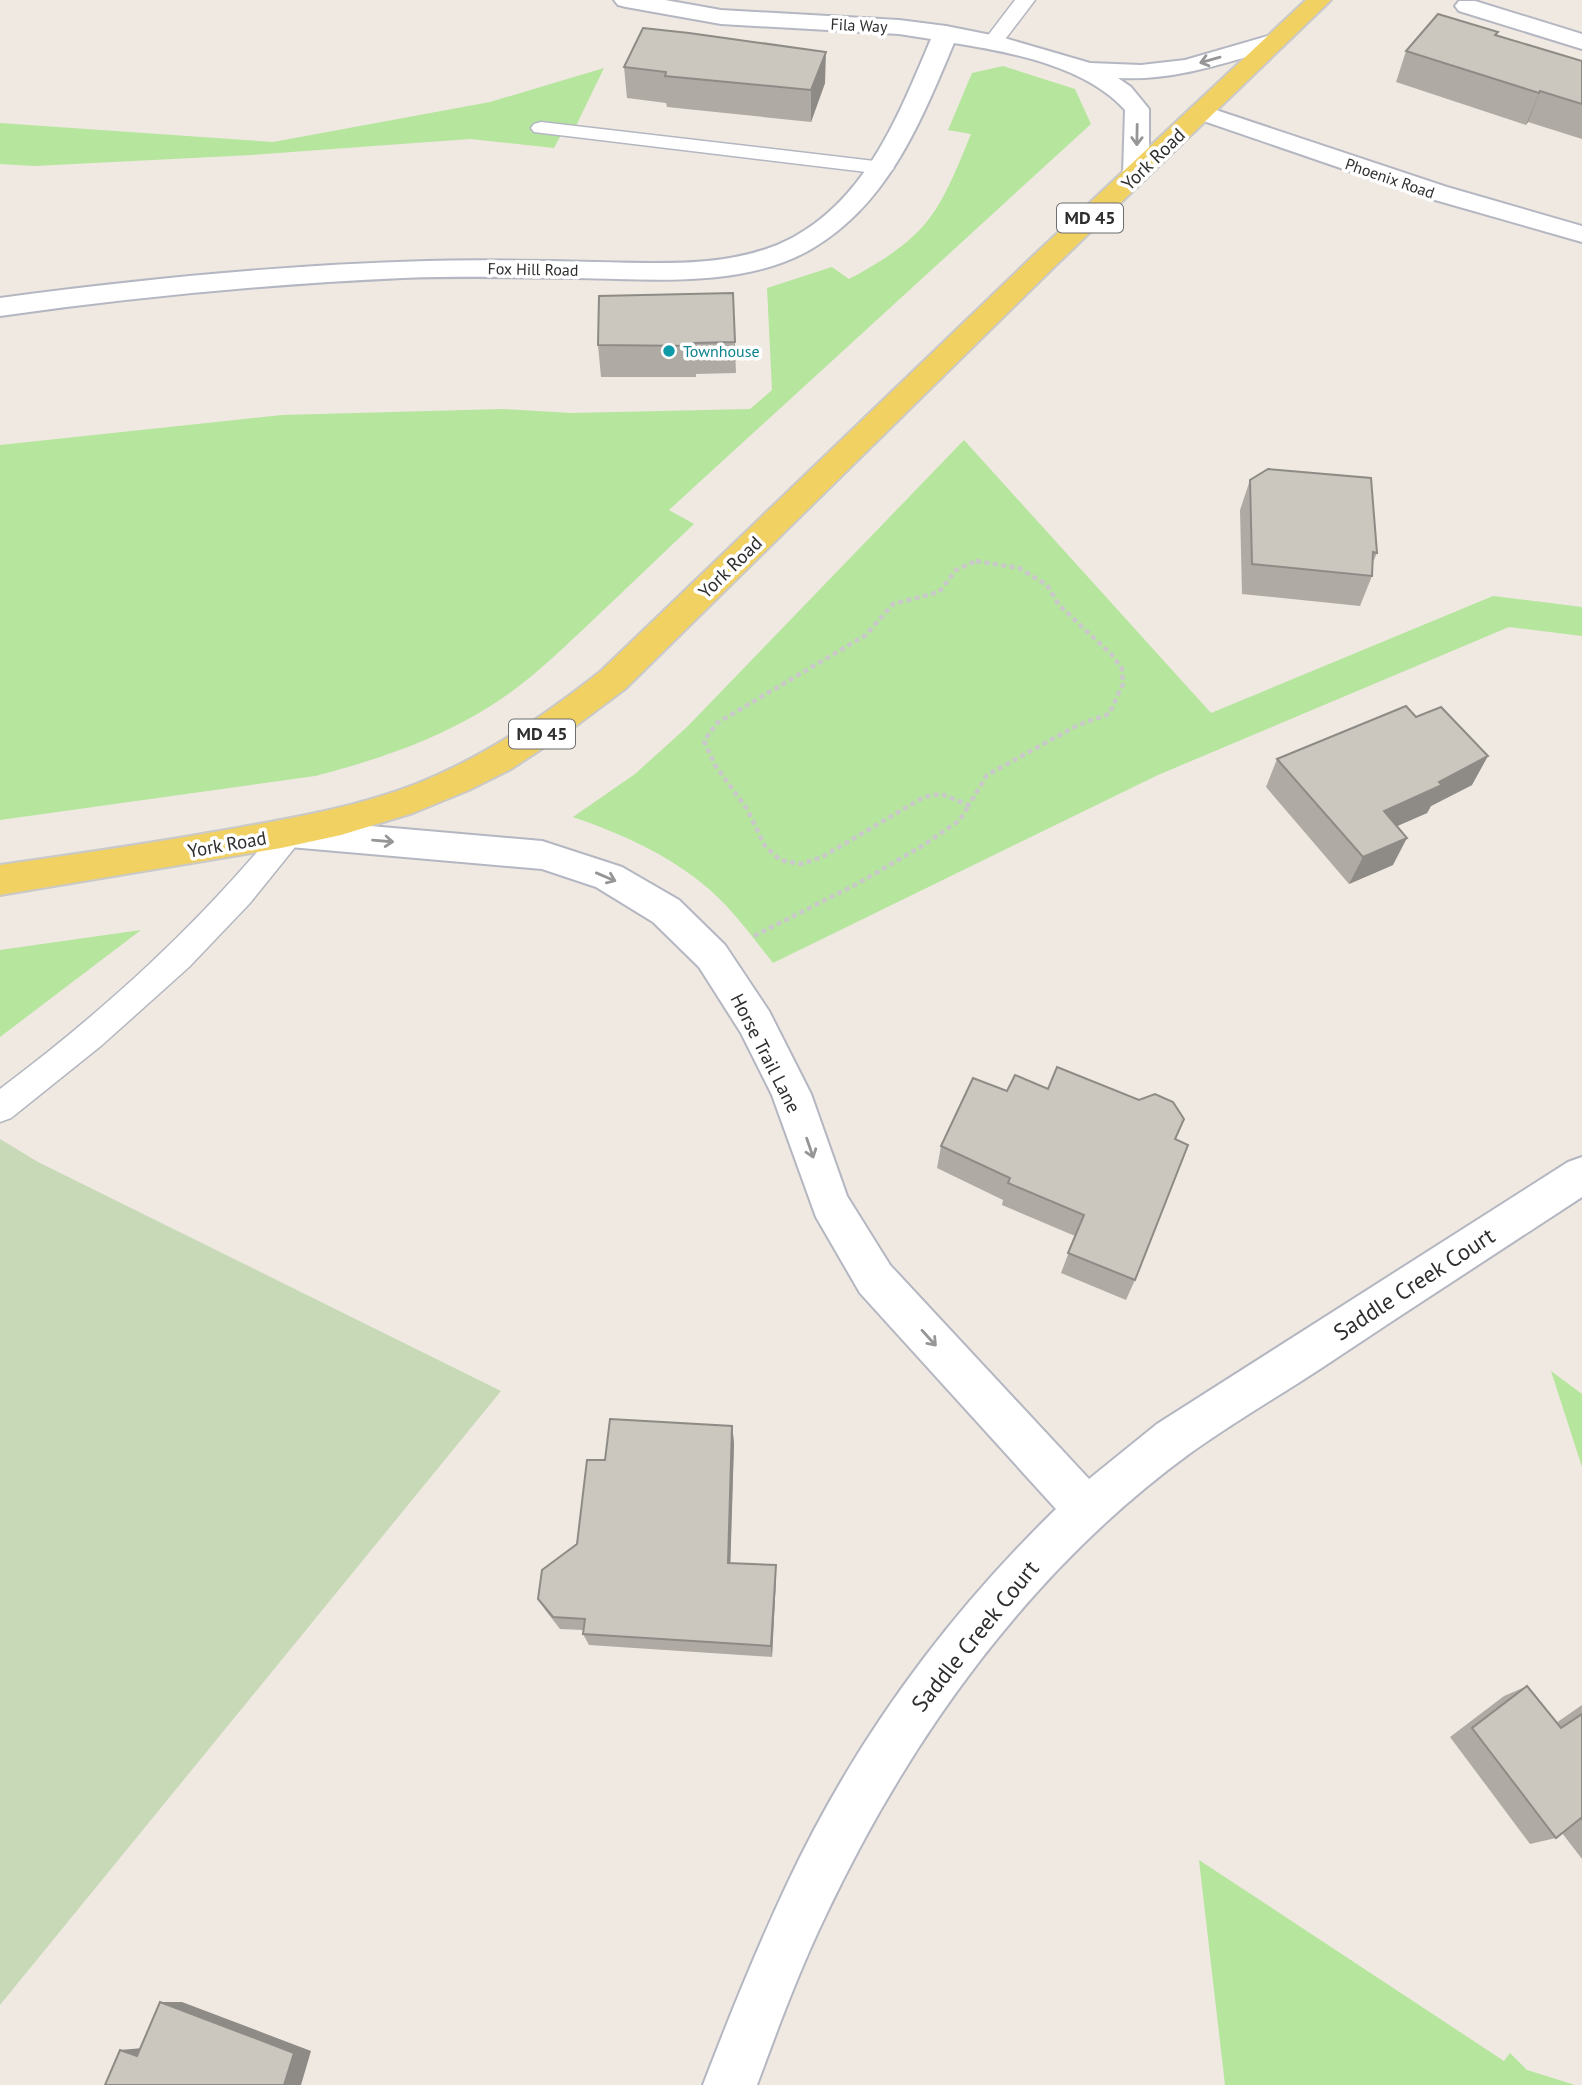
<svg xmlns="http://www.w3.org/2000/svg" width="1582" height="2085" font-family="'PT Sans',sans-serif">
<rect width="100%" height="100%" fill="#efe9e1"/>
<!-- green -->
<g fill="#b6e59e">
<path d="M1003,66L1075,89L1091,124L669,510L694,524C660,556 627,588 593,620C561,650 530,681 492,705C437,740 377,760 315,776L0,820V445L282,415L503,409L571,413L750,409L772,390L767,288L832,267L849,279C929,236 938,215 971,134L948,130L972,73Z"/>
<polygon points="604,68 573,132 563,131 554,148 470,139 252,155 34,166 0,164 0,123 273,142 490,102"/>
<path d="M964,440L1211,713L1493,596L1582,607V636L1509,627L1158,775L773,963C753,938 734,911 710,890C670,855 622,834 573,817L635,774L687,727Z"/>
<polygon points="141,930 0,1037 0,950"/>
<polygon points="1551,1371 1582,1394 1582,1467"/>
<polygon points="1199,1860 1504,2061 1510,2053 1527,2070 1575,2085 1225,2085"/>
</g>
<!-- cemetery -->
<polygon fill="#c8d9b8" points="0,1139 38,1162 501,1391 0,2005"/>
<g fill="none" stroke-linecap="round" stroke-linejoin="round">
<defs>
<g id="service">
<polygon points="1015,0 1035,0 1000,46 986,46 983,42"/>
<polygon points="541,122 883,162 890,164 894,168 890,172 883,174 534,132 531,128 534,124"/>
<path d="M290,822L300,825L304,833L300,841L250,903L189,967L102,1045L11,1118L0,1122V1089C107,1008 194,929 280,825Z"/>
</g>
<g id="minor">
<path d="M614,0H665L721,10L899,20L946,26L1001,37L1090,63L1141,65L1185,60L1275,34L1283,36L1287,41L1283,46C1228,62 1176,81 1118,78L1131,87L1149,109V174L1145,179L1136,182L1127,179L1123,174L1125,110C1086,66 1010,52 954,43C921,121 889,203 813,248C745,289 652,279 575,278C518,277 460,276 403,278C268,284 134,297 0,316V298C141,279 283,265 426,261C482,259 539,261 595,262C659,263 733,269 792,238C868,197 899,114 931,39L899,34L721,24L626,7L618,5Z"/>
<polygon points="1459,1 1475,1 1582,34 1582,49 1459,11 1455,6"/>
<path d="M290,819L542,841L622,867L679,900L725,945L769,1011L811,1094L847,1196L890,1265L1089,1479L1157,1424L1568,1162L1582,1157V1197C1495,1254 1407,1311 1320,1369C1277,1397 1231,1424 1189,1454C1029,1571 909,1739 825,1917C799,1971 778,2028 757,2085H703C729,2017 756,1950 787,1884C853,1743 945,1617 1056,1509L860,1293L816,1217L772,1095L741,1033L699,967L653,922L596,887L542,869L290,847L277,843L272,833L277,823Z"/>
</g>
<polygon id="tertiary" points="1201,105 1447,187 1582,226 1582,242 1428,198 1192,117 1189,112 1192,107"/>
<path id="primary" d="M1306,0H1331L1053,268L625,689L569,731L511,769L469,790L413,813L341,835L281,848L0,895V865C77,854 154,843 231,829C293,818 357,807 416,784C484,757 544,716 601,671L1033,256Z"/>
</defs>
<!-- service casing -->
<use href="#service" stroke="#b4b7c1" stroke-width="3"/>
<!-- minor casing -->
<use href="#minor" stroke="#b4b7c1" stroke-width="4"/>
<!-- tertiary casing -->
<use href="#tertiary" stroke="#b4b7c1" stroke-width="4"/>
<!-- primary casing -->
<use href="#primary" stroke="#c9c9c9" stroke-width="4"/>
<!-- path -->
<g stroke="#c9c9c9" stroke-width="4.5" stroke-dasharray="5 3.5" stroke-linecap="butt">
<polygon points="976,561 1019,568 1047,585 1059,605 1112,655 1122,669 1123,684 1109,714 1078,725 987,775 969,805 941,794 924,797 822,857 801,864 780,860 765,846 747,809 715,765 704,741 717,723 866,635 893,604 939,592 956,570"/>
<polyline points="754,936 857,884 922,846 960,820 969,805"/>
</g>
<!-- service -->
<use href="#service" fill="#fff" fill-rule="evenodd"/>
<!-- minor -->
<use href="#minor" fill="#fff" fill-rule="evenodd"/>
<!-- tertiary -->
<use href="#tertiary" fill="#fff" fill-rule="evenodd"/>
<!-- primary -->
<use href="#primary" fill="#f2d163" fill-rule="evenodd"/>
</g>
<!-- wall -->
<g fill="#afaba4">
<polygon points="1496,35 1582,61 1582,139 1528,122 1526,125 1396,82 1406,51"/>
<polygon points="624,67 825,83 811,122 667,107 666,103 627,98"/>
<polygon points="733,293 736,373 696,374 696,377 601,377 598,345"/>
<polygon points="1250,480 1377,553 1373,562 1372,576 1360,606 1242,594 1240,510"/>
<polygon points="1277,759 1472,785 1431,806 1427,813 1397,826 1393,865 1349,884 1266,787"/>
<polygon points="1048,1089 1175,1139 1135,1280 1126,1300 1061,1273 1075,1236 1002,1205 1003,1200 937,1168 941,1146 1007,1091"/>
<polygon points="732,1426 734,1443 730,1563 776,1565 776,1578 772,1657 589,1645 583,1634 583,1630 560,1629 546,1611 538,1599 577,1544 605,1460"/>
<polygon points="1527,1686 1556,1723 1582,1705 1582,1859 1562,1833 1556,1838 1530,1844 1450,1737 1504,1696"/>
</g>
<!-- shaded-wall -->
<g fill="#8e8b86">
<polygon points="826,52 825,83 811,122 811,90"/>
<polygon points="1540,91 1528,122 1526,125 1539,93"/>
<polygon points="1488,756 1472,785 1431,806 1427,813 1370,838 1384,811"/>
<polygon points="1407,838 1393,865 1349,884 1363,857"/>
<polygon points="732,1426 734,1443 730,1576 728,1563"/>
<polygon points="776,1565 776,1578 772,1657 771,1646"/>
<polygon points="160,2002 182,2002 311,2051 301,2085 284,2085"/>
<polygon points="143,2048 137,2056 120,2050"/>
</g>
<!-- building -->
<g fill="#cbc7bf" stroke="#8e8b86" stroke-width="2">
<polygon points="1438,14 1498,32 1495,35 1582,61 1582,104 1540,91 1539,93 1406,51"/>
<polygon points="643,28 689,33 826,52 811,90 665,76 666,72 624,67"/>
<polygon points="733,293 735,342 694,343 694,346 598,345 599,296"/>
<polygon points="1268,469 1371,478 1377,553 1373,552 1372,576 1252,564 1250,480"/>
<polygon points="1406,706 1416,717 1441,707 1488,756 1439,782 1442,785 1384,811 1407,838 1363,857 1277,759"/>
<polygon points="1057,1067 1139,1100 1155,1094 1173,1102 1184,1119 1175,1139 1188,1145 1135,1280 1068,1253 1084,1215 1008,1183 1010,1178 941,1146 973,1078 1007,1091 1015,1075 1048,1089"/>
<polygon points="610,1419 732,1426 728,1563 776,1565 771,1646 583,1634 585,1619 553,1617 538,1599 542,1570 577,1544 587,1460 605,1460"/>
<polygon points="1527,1686 1561,1728 1582,1714 1582,1819 1581,1818 1556,1838 1472,1728"/>
<polygon points="160,2002 294,2053 284,2085 105,2085 120,2050 137,2056"/>
</g>
<!-- one-way arrows -->
<defs><path id="oneway-shaft" d="M-6 0H5M1.5-3L5.5 0L1.5 3" fill="none" stroke-width="1.6" stroke-linecap="round" stroke-linejoin="round" transform="scale(1.75)"/></defs>
<g stroke="#969696">
<use href="#oneway-shaft" transform="translate(1210 60) rotate(164)"/>
<use href="#oneway-shaft" transform="translate(1137 135) rotate(91)"/>
<use href="#oneway-shaft" transform="translate(383 841) rotate(5)"/>
<use href="#oneway-shaft" transform="translate(606 877) rotate(23)"/>
<use href="#oneway-shaft" transform="translate(810 1148) rotate(71)"/>
<use href="#oneway-shaft" transform="translate(929 1338) rotate(48)"/>
</g>
<!-- markers -->
<circle fill="#0f9aa8" stroke="#fff" stroke-width="2.5" cx="669" cy="351" r="7"/>
<g text-anchor="middle" stroke-width="7" stroke-linejoin="round" paint-order="stroke">
<!-- far-street labels -->
<g font-size="16" fill="#2e2e2e" stroke="#fff">
<text transform="translate(859 25) rotate(3)" y="6">Fila Way</text>
<text transform="translate(1390 178) rotate(19)" y="6">Phoenix Road</text>
<text transform="translate(533 269) rotate(1)" y="6">Fox Hill Road</text>
</g>
<!-- far-culture labels -->
<g font-size="16" fill="#0d838f" stroke="#fff" text-anchor="start">
<text x="683" y="357">Townhouse</text>
</g>
<!-- shield labels -->
<g fill="#fff" stroke="#6d6d6d" stroke-width="2">
<rect x="1057" y="203.5" width="66" height="29" rx="5"/>
<rect x="509" y="719.5" width="66" height="29" rx="5"/>
</g>
<g font-size="18" font-weight="bold" fill="#2e2e2e">
<text x="1090" y="224">MD 45</text>
<text x="542" y="740">MD 45</text>
</g>
<!-- street labels -->
<g font-size="19" fill="#2e2e2e" stroke="#fff">
<text transform="translate(1153 159) rotate(-44)" y="7">York Road</text>
<text transform="translate(730 567) rotate(-44)" y="7">York Road</text>
<text transform="translate(227 844) rotate(-10)" y="7">York Road</text>
<text transform="translate(766 1053) rotate(63)" y="7">Horse Trail Lane</text>
</g>
<!-- near-street labels -->
<g font-size="23" fill="#2e2e2e" stroke="#fff">
<text transform="translate(1414 1284) rotate(-33)" y="8">Saddle Creek Court</text>
<text transform="translate(975 1636) rotate(-51)" y="8">Saddle Creek Court</text>
</g>
</g>
</svg>
